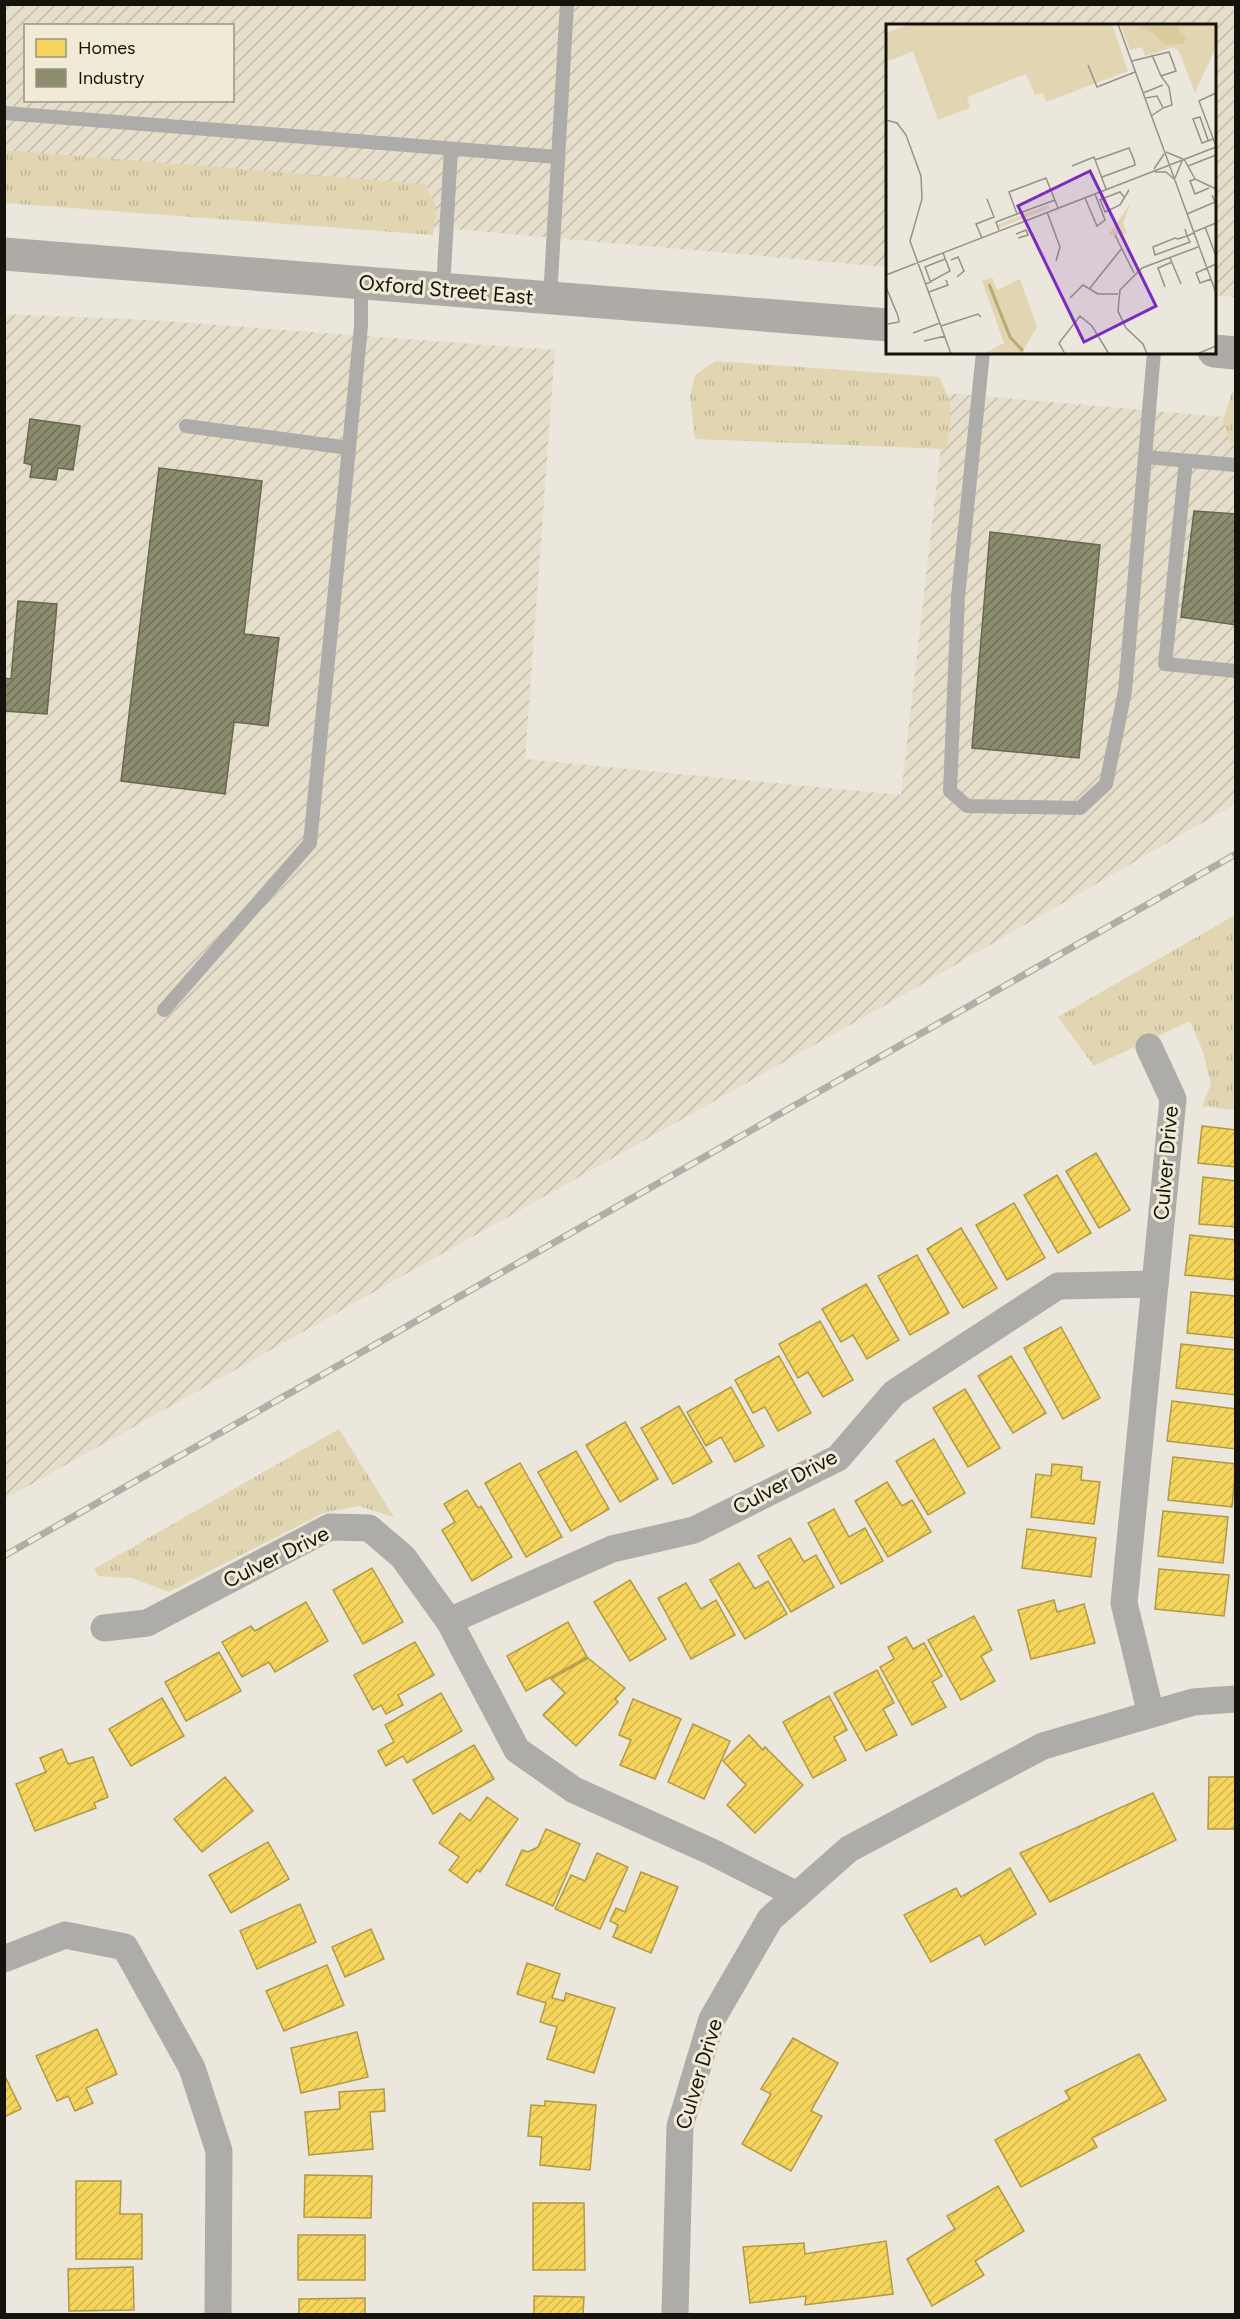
<svg xmlns="http://www.w3.org/2000/svg" width="1240" height="2319" font-family="Figtree,sans-serif">
<defs>
<pattern id="industrial-furrows" width="10" height="10" patternUnits="userSpaceOnUse" patternTransform="scale(1.5)"><rect width="10" height="10" fill="#e5decb"/><path d="M-1 1l2-2M0 10L10 0M9 11l2-2" fill="none" stroke="#c4bdad"/></pattern>
<pattern id="grass-tufts" width="24" height="20" patternUnits="userSpaceOnUse" patternTransform="scale(1.5)"><rect width="24" height="20" fill="#e1d5b2"/><path d="M3 7l-1-3M5 7V3M7 7l1-3M15 17l-1-3M17 17v-4M19 17l1-3" fill="none" stroke="#c0b698"/></pattern>
<pattern id="homes-hatch" width="6" height="6" patternUnits="userSpaceOnUse" patternTransform="scale(1.5)"><rect width="6" height="6" fill="#f6d55c"/><path d="M-1 1l2-2M0 6l6-6M5 7l2-2" fill="none" stroke="#d2b64f"/></pattern>
<pattern id="industry-hatch" width="6" height="6" patternUnits="userSpaceOnUse" patternTransform="scale(1.5)"><rect width="6" height="6" fill="#8c8c6e"/><path d="M-1 1l2-2M0 6l6-6M5 7l2-2" fill="none" stroke="#717159"/></pattern>
</defs>
<rect width="100%" height="100%" fill="#ebe7dc"/>
<!-- industrial -->
<g fill="url(#industrial-furrows)" fill-rule="evenodd">
<path d="M4,5H1235V297L1215,295L1214,26H888L887,267L5,190ZM26,26H232V100H26Z"/>
<polygon points="5,314 151,320 555,350 525,759 901,795 947,393 1235,418 1235,804 882,1007 5,1499"/>
</g>
<!-- grass -->
<g fill="url(#grass-tufts)">
<polygon points="4,150 425,184 436,206 433,235 5,203"/>
<path d="M715,361L939,377C955,408 952,417 946,449L695,439L690,397L695,375Z"/>
<polygon points="1232,392 1235,393 1235,445 1229,441 1223,421"/>
<polygon points="1235,915 1235,1110 1202,1106 1211,1084 1203,1052 1190,1021 1094,1066 1058,1017"/>
<polygon points="339,1429 394,1517 359,1506 323,1513 169,1592 132,1578 98,1576 94,1569"/>
</g>
<!-- homes -->
<g fill="url(#homes-hatch)" stroke="#b29a44" stroke-width="1.5">
<polygon points="1202,1126 1236,1130 1236,1167 1198,1163"/>
<polygon points="1096,1153 1130,1210 1099,1228 1066,1171"/>
<polygon points="1057,1175 1091,1233 1058,1253 1024,1195"/>
<polygon points="1203,1177 1236,1181 1236,1227 1199,1224"/>
<polygon points="1014,1203 1045,1258 1007,1280 976,1225"/>
<polygon points="961,1228 997,1288 963,1308 927,1249"/>
<polygon points="1190,1235 1236,1240 1236,1280 1185,1275"/>
<polygon points="917,1255 949,1313 910,1335 878,1276"/>
<polygon points="866,1284 899,1340 867,1359 853,1335 841,1342 822,1309"/>
<polygon points="1191,1292 1236,1296 1236,1338 1187,1333"/>
<polygon points="820,1321 853,1380 823,1397 808,1372 798,1378 779,1344"/>
<polygon points="1061,1327 1100,1398 1063,1419 1024,1348"/>
<polygon points="1181,1344 1236,1350 1236,1395 1176,1388"/>
<polygon points="779,1356 811,1413 778,1431 765,1407 753,1413 735,1380"/>
<polygon points="1011,1356 1046,1413 1013,1433 978,1376"/>
<polygon points="731,1387 764,1446 735,1462 721,1437 706,1446 687,1412"/>
<polygon points="965,1389 1000,1448 968,1467 933,1408"/>
<polygon points="1172,1401 1236,1409 1236,1449 1167,1441"/>
<polygon points="679,1406 712,1462 673,1484 641,1428"/>
<polygon points="625,1422 658,1479 620,1502 586,1445"/>
<polygon points="934,1439 965,1493 928,1515 896,1461"/>
<polygon points="576,1451 609,1509 571,1531 538,1472"/>
<polygon points="1173,1457 1236,1464 1232,1507 1168,1500"/>
<polygon points="520,1463 562,1537 526,1557 485,1483"/>
<polygon points="1052,1464 1082,1467 1081,1480 1100,1482 1094,1524 1031,1517 1036,1474 1051,1476"/>
<polygon points="887,1482 902,1506 912,1500 931,1532 888,1557 855,1501"/>
<polygon points="467,1490 478,1508 481,1506 512,1557 472,1581 442,1530 455,1522 444,1504"/>
<polygon points="834,1509 849,1537 865,1528 883,1561 841,1584 808,1523"/>
<polygon points="1163,1511 1228,1517 1223,1563 1158,1556"/>
<polygon points="1027,1529 1096,1538 1091,1577 1022,1568"/>
<polygon points="790,1538 804,1562 816,1555 834,1587 791,1612 758,1556"/>
<polygon points="739,1563 755,1589 768,1581 787,1614 745,1639 710,1580"/>
<polygon points="372,1568 403,1622 363,1644 333,1590"/>
<polygon points="1159,1569 1229,1575 1224,1616 1155,1609"/>
<polygon points="630,1580 666,1639 630,1661 594,1602"/>
<polygon points="686,1583 701,1609 716,1600 735,1635 691,1659 658,1598"/>
<polygon points="1054,1600 1057,1612 1084,1604 1095,1643 1031,1659 1018,1610"/>
<polygon points="306,1602 328,1641 275,1672 269,1662 242,1677 222,1642 251,1626 255,1631"/>
<polygon points="974,1616 992,1650 981,1656 995,1681 961,1700 928,1640"/>
<polygon points="568,1622 587,1657 526,1691 507,1656"/>
<polygon points="906,1637 913,1649 924,1643 942,1676 932,1682 946,1707 912,1725 880,1667 894,1659 888,1647"/>
<polygon points="415,1642 434,1675 398,1695 403,1705 386,1714 381,1705 373,1710 354,1675"/>
<polygon points="219,1652 241,1691 186,1721 165,1682"/>
<polygon points="588,1658 625,1688 615,1699 618,1702 576,1746 543,1715 565,1693 551,1679"/>
<polygon points="877,1670 894,1703 883,1709 897,1735 866,1751 834,1693"/>
<polygon points="441,1693 462,1731 407,1763 403,1756 386,1766 378,1751 394,1742 385,1725"/>
<polygon points="829,1696 847,1730 834,1737 846,1760 813,1778 783,1722"/>
<polygon points="162,1698 184,1736 131,1766 109,1729"/>
<polygon points="633,1699 681,1719 655,1779 620,1765 631,1740 619,1735"/>
<polygon points="693,1724 730,1741 704,1799 668,1782"/>
<polygon points="749,1735 763,1750 765,1747 803,1785 755,1833 727,1805 746,1785 723,1761"/>
<polygon points="474,1745 494,1779 433,1814 413,1780"/>
<polygon points="62,1749 68,1764 93,1757 108,1797 94,1803 96,1808 35,1831 16,1784 46,1772 40,1758"/>
<polygon points="225,1777 253,1811 202,1852 174,1819"/>
<polygon points="1209,1777 1236,1777 1236,1829 1208,1829"/>
<polygon points="1153,1793 1176,1840 1050,1902 1020,1853"/>
<polygon points="487,1797 518,1819 480,1872 477,1870 467,1883 449,1870 459,1857 439,1843 460,1813 470,1821"/>
<polygon points="546,1829 580,1844 553,1906 506,1885 522,1850 528,1852 538,1847"/>
<polygon points="268,1842 289,1879 231,1913 209,1875"/>
<polygon points="597,1853 628,1867 600,1929 555,1909 571,1875 585,1881"/>
<polygon points="1010,1868 1036,1914 985,1945 980,1935 931,1962 904,1915 956,1888 961,1897"/>
<polygon points="641,1872 678,1887 651,1953 613,1937 618,1925 610,1921 616,1908 625,1912"/>
<polygon points="300,1904 316,1942 257,1969 240,1931"/>
<polygon points="371,1929 384,1959 345,1977 332,1947"/>
<polygon points="527,1963 560,1974 552,1998 564,2001 566,1993 615,2008 594,2073 547,2059 557,2027 540,2022 546,2003 517,1994"/>
<polygon points="327,1965 344,2005 284,2031 266,1991"/>
<polygon points="97,2029 117,2074 86,2088 93,2103 75,2111 68,2096 57,2101 36,2056"/>
<polygon points="357,2032 368,2077 301,2093 291,2048"/>
<polygon points="793,2038 838,2063 811,2111 822,2116 791,2171 742,2144 771,2094 761,2089"/>
<polygon points="1139,2054 1166,2100 1092,2138 1097,2147 1021,2187 995,2140 1070,2099 1065,2091"/>
<polygon points="4,2074 21,2109 4,2117"/>
<polygon points="384,2089 385,2111 370,2112 373,2149 309,2155 305,2112 340,2109 339,2092"/>
<polygon points="545,2101 596,2105 590,2170 540,2165 542,2137 528,2136 531,2105 545,2106"/>
<polygon points="305,2175 372,2176 371,2218 304,2217"/>
<polygon points="76,2181 121,2181 120,2214 142,2214 142,2259 76,2259"/>
<polygon points="998,2186 1024,2231 975,2261 984,2275 932,2306 907,2259 955,2229 947,2216"/>
<polygon points="533,2203 584,2203 585,2270 533,2270"/>
<rect x="298" y="2235" width="67" height="45"/>
<polygon points="886,2241 893,2294 805,2305 806,2296 750,2303 743,2247 804,2243 805,2254"/>
<polygon points="133,2267 134,2310 69,2311 68,2269"/>
<polygon points="534,2296 584,2297 583,2314 534,2314"/>
<polygon points="365,2298 365,2314 299,2314 299,2299"/>
</g>
<!-- industry -->
<g fill="url(#industry-hatch)" stroke="#686750" stroke-width="1.5">
<polygon points="30,419 80,426 73,470 58,468 56,480 30,477 32,465 24,463"/>
<polygon points="159,468 262,481 244,634 279,638 268,726 234,722 225,794 121,781"/>
<polygon points="1194,511 1236,514 1236,625 1181,617"/>
<polygon points="990,532 1100,545 1079,758 972,748"/>
<polygon points="18,601 57,604 47,714 4,711 4,678 11,679"/>
</g>
<g fill="none" stroke-linecap="round" stroke-linejoin="round">
<!-- service -->
<g stroke="#aeaca9" stroke-width="14">
<polyline points="4,113 558,157"/>
<polyline points="443,289 451,149"/>
<polyline points="550,298 567,4"/>
<polyline points="983,352 958,597 950,791 967,806 1080,808 1106,784 1125,691 1154,352"/>
<polyline points="186,426 349,448"/>
<polyline points="1145,457 1236,465"/>
<polyline points="1186,461 1165,664 1236,671"/>
<polyline points="164,1010 310,843 361,326 361,283"/>
</g>
<!-- minor -->
<g stroke="#aeaca9" stroke-width="27">
<polyline points="1149,1047 1173,1099 1124,1603 1151,1714"/>
<polyline points="449,1621 612,1549 694,1530 838,1458 894,1393 1058,1286 1155,1284"/>
<polyline points="104,1628 147,1623 330,1527 369,1528 403,1557 449,1621 517,1750 574,1790 712,1852 797,1895"/>
<polyline points="4,1959 65,1935 125,1947 192,2068 219,2151 218,2314"/>
<polyline points="675,2314 680,2126 712,2019 770,1919 849,1849 1043,1746 1193,1702 1236,1699"/>
</g>
<!-- secondary -->
<g stroke="#aeaba6" stroke-width="33">
<polyline points="4,254 888,325"/>
<polyline points="1214,351 1236,353"/>
</g>
<defs>
<polyline id="rail" points="4,1556 1236,854"/>
</defs>
<!-- rail casing -->
<use href="#rail" stroke="#b0aea6" stroke-width="7"/>
<!-- rail -->
<use href="#rail" stroke="#f1ead6" stroke-width="4.5" stroke-dasharray="14" stroke-linecap="butt"/>
</g>
<g text-anchor="middle" stroke-width="6" stroke-linejoin="round" paint-order="stroke">
<!-- street labels -->
<g font-size="21" fill="#14120b" stroke="#f1ead6">
<text transform="translate(446 290) rotate(5)" y="7">Oxford Street East</text>
<text transform="translate(1166 1163) rotate(-85)" y="7">Culver Drive</text>
<text transform="translate(785 1482) rotate(-28)" y="7">Culver Drive</text>
<text transform="translate(276 1557) rotate(-26)" y="7">Culver Drive</text>
<text transform="translate(699 2074) rotate(-73)" y="7">Culver Drive</text>
</g>
</g>
<!-- overview -->
<g transform="translate(886 24)">
<rect width="330" height="330" fill="#ebe7dc"/>
<path d="M23,0H226L242,47L160,78L157,69L149,71L140,50L81,73L84,84L52,96L27,27L0,38V9ZM234,0H330V23L309,69L293,27L287,23L259,32L256,23L244,26ZM245,179L237,199L241,210L222,211ZM162,181L164,184L113,204L111,201ZM106,253L111,266L134,255L151,303L135,330H98L118,319L96,257Z" fill="#e1d5b2"/>
<path d="M248,0H292L294,10L300,14L298,20L279,21L267,9Z" fill="#dccc9d"/>
<path d="M212,20L230,25L240,43L211,53L200,25ZM171,25L186,62L162,72L147,35Z" fill="#e1d5b2"/>
<path fill="none" stroke="#bba96f" stroke-width="3" d="M103,260L124,313L137,327"/>
<path fill="none" stroke="#959288" stroke-width="1.5" d="M232,0L330,269M266,31L275,52M246,37L283,28L290,47L275,52L283,63L286,81L277,84M202,41L211,63L249,48M257,69L277,61M330,69L313,77L330,122M260,74L271,72L277,84L265,92M0,96L11,99L20,111L35,152L36,175L24,217L65,330M322,116L314,93L307,95L316,119L327,115M280,128L297,135M298,135L309,155L330,165M209,136L243,124L248,136L249,141L216,153M186,142L208,133L220,165M302,142L330,131M268,145L278,130M269,148H280L288,155M289,154L296,137M309,155L304,157L309,170L323,164M199,174L211,202L219,196L209,170M214,175L219,188L234,181L243,166M213,176L234,168L238,173M161,188L174,223L170,237M131,190L169,176M301,190L329,178L326,171M319,203L330,232M299,205L301,212L304,218L269,231L267,223L289,214L292,215L301,212L308,209M113,206L110,198L131,190L123,168L160,154L172,184M308,208L330,199M130,210L140,206L142,211L132,214M229,211L248,249M96,214L90,200L108,193L101,175M284,234L295,260M65,236L72,233L78,247L71,253M0,251L330,123M325,255L314,259L310,249L330,240M45,259L39,243L59,235M40,260L64,247L57,229M0,263L12,292L13,298L2,300M279,263L272,244L286,238M204,264L236,224M43,268L62,261L60,256M184,274L197,261L212,270H232M55,302L92,290L95,293M27,309L54,299M38,317L59,312M179,330L173,319L194,292L206,302L223,330M261,330L257,320L240,304L232,287L234,266L256,244L312,223M311,330L330,322"/>
<path fill="#7b2cbf" fill-opacity="0.15" stroke="#7b2cbf" stroke-width="3" d="M204,147L270,282L198,318L132,182Z"/>
<rect width="330" height="330" fill="none" stroke="#14120b" stroke-width="3"/>
</g>
<!-- border -->
<rect width="1240" height="2319" fill="none" stroke="#14120b" stroke-width="12"/>
<!-- legend -->
<rect x="24" y="24" width="210" height="78" fill="#f1ead6" stroke="#999485" stroke-width="1.5"/>
<rect x="36" y="39" width="30" height="18" fill="#f6d55c" stroke="#999485" stroke-width="1.5"/>
<text x="78" y="54" font-size="18" fill="#14120b">Homes</text>
<rect x="36" y="69" width="30" height="18" fill="#8c8c6e" stroke="#999485" stroke-width="1.5"/>
<text x="78" y="84" font-size="18" fill="#14120b">Industry</text>
</svg>
